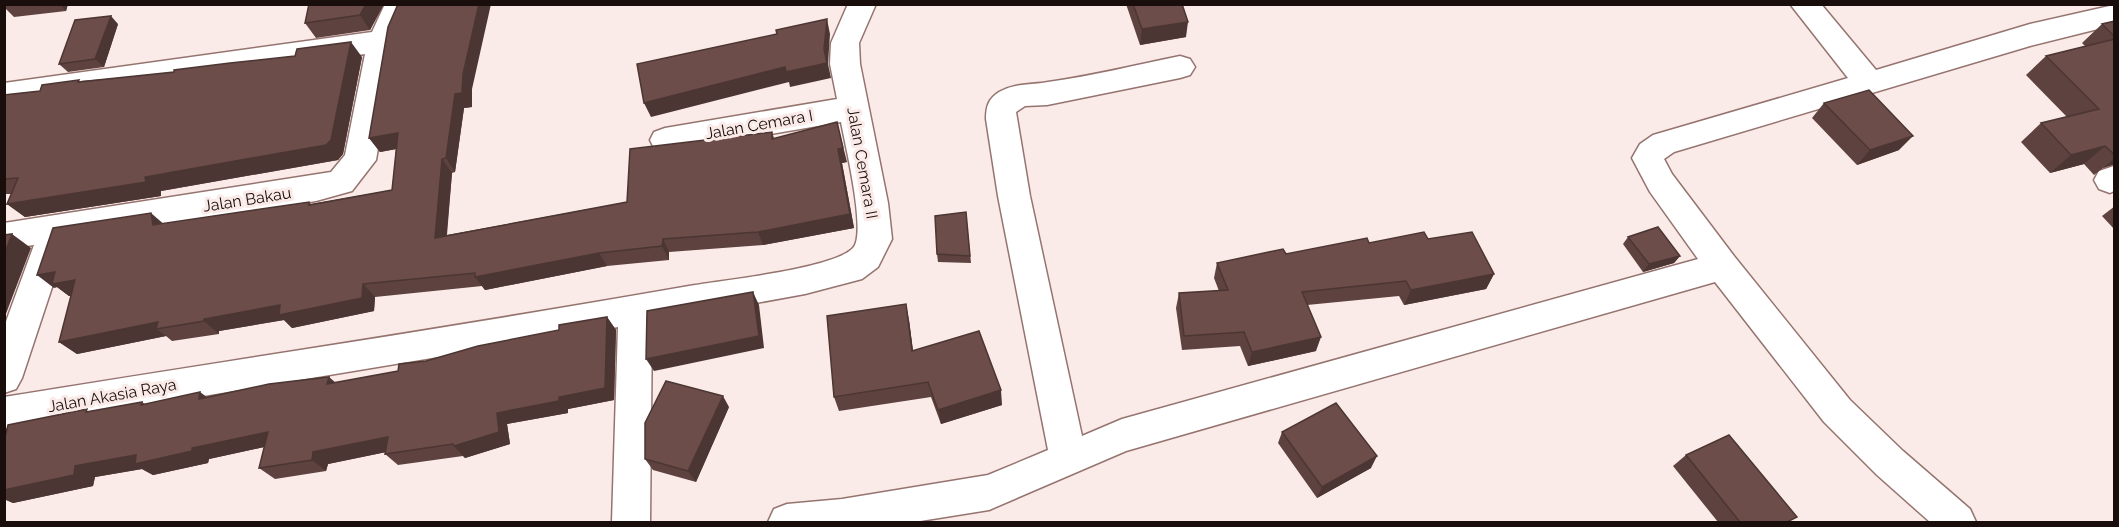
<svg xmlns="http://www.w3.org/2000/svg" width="2119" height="527" font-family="Raleway,sans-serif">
<rect width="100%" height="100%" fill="#faeae8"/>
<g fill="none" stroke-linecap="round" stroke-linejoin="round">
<defs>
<g id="minor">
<polygon points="385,4 413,4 396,41 376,160 352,191 316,201 68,239 22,378 16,389 4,393 4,327 34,245 4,249 4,223 331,172 345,155 365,54 4,105 4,83 372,32"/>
<path d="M848,4H876L859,43L860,64L888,203L892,239L878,267L862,279L805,294L652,322L650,522H612L618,327L4,429V397C233,360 462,326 689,286C723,280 833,269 853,248C867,234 845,144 841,122L665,152L654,148L650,140L654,132L665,128L837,99L830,64L831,43Z"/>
<path d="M1790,4H1821L1876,70L2030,24L2114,5V25L2030,46L1674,152L1664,159L1672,174L1734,256L1850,400L1903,451L1970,509L1976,522H1930L1877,475L1824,422L1715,282L1126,451L989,510L914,522H768L774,509L787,504L842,499L988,475L1048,450L998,196L986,119C986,107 988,99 999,92C1015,83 1031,85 1048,82C1092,76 1136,65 1180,56L1190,59L1195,67L1190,75L1180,78L1047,105L1025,106L1016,112L1030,196L1082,436L1122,419L1698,259L1650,192L1632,158L1640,144L1653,135L1848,78Z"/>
<polygon points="2114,166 2114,191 2110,193 2099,189 2094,180 2099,171"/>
</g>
</defs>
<!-- minor casing -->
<use href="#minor" stroke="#95746f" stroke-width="3"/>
<!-- minor -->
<use href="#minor" fill="#fff" fill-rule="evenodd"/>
</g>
<!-- wall -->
<g fill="#5d423f">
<polygon points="4,4 68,4 66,11 14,17 4,7"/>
<polygon points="309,4 384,4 370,30 316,38 305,23"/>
<polygon points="1126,4 1182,4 1186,37 1140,45"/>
<polygon points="2115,21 2115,164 2103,168 2094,175 2084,164 2050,173 2021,142 2041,123 2067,117 2026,75 2046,56 2085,46 2082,43 2102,24"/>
<polygon points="118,24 104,67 68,72 59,64"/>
<polygon points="362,57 343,154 338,160 161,191 161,196 25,217 7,204 11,194 4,194 4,95 40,91 81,81"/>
<polygon points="472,89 472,107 464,108 455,172 452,173 447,235 627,202 772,132 774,138 847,162 842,163 854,228 763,245 669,252 669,260 607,266 485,290 482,286 375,297 374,311 292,328 284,320 219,331 219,334 172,341 166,336 77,354 59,342 71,296 69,296 57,287 54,288 164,224 309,202 311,204 392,190 396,149 380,152 369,138"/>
<polygon points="1824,103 1899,150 1857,165 1812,118"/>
<polygon points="2115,206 2115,230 2102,216"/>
<polygon points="966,212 971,263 938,262 937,254"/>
<polygon points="1628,237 1680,256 1674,263 1643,272 1623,244"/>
<polygon points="1428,239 1494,274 1486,289 1404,305 1399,296 1307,305 1316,351 1248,366 1240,346 1182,350 1176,308 1179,293 1219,291 1214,278 1217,263 1369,243"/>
<polygon points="607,317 616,330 614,400 568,409 568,413 507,424 510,444 465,458 463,456 398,465 385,454 386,452 328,464 326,471 275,479 259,468 264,447 209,459 208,463 153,475 142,469 95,477 93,486 13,503 4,499 4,441 142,402 145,404 336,383 398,371 426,361 559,330"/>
<polygon points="909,320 913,351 1002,405 941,424 931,397 839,411 834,397"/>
<polygon points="729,407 696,482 653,470 645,459"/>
<polygon points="1282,432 1371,468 1317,498 1278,443"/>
<polygon points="1686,455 1790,522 1718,522 1673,466"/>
</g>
<!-- shaded-wall -->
<g fill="#4c3633">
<polygon points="60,4 68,4 66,11"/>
<polygon points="366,4 384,4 370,30 360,15"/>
<polygon points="479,4 491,4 472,89 472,107 464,108 455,172 446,158 455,94 463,74"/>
<polygon points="111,16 118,24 104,67 95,59"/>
<polygon points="827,19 830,34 828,64 831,78 790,87 789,82 651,117 644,103 824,49"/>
<polygon points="1188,22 1186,37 1140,45 1142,29"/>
<polygon points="351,42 362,57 343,154 338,160 161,191 161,196 25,217 7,204 145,177"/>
<polygon points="837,122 847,162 842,163 854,228 763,245 758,232"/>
<polygon points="398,133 408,147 380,152 369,138"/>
<polygon points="1913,136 1899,150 1857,165 1870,150"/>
<polygon points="2105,146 2084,164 2050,173 2071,155"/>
<polygon points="2115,158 2115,164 2103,168"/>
<polygon points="442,159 452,173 445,251 435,238"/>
<polygon points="151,213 166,226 153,225"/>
<polygon points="12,234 31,248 4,319 4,255"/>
<polygon points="663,239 669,252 669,260 662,246"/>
<polygon points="599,253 607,266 485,290 475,277"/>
<polygon points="1680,256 1674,263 1643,272 1649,264"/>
<polygon points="55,272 75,280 92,292 69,296 57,287 54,288 37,275"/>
<polygon points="1494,274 1486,289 1404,305 1411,290"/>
<polygon points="363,284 375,297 374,311 292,328 284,320 219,331 219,334 204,321 204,319"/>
<polygon points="753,292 759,305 764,348 654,371 646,359"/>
<polygon points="906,304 909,320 915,366 912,351"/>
<polygon points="607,317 616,330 614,400 568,409 568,413 507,424 510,444 465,458 454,446 497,413 559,397"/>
<polygon points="158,322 156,329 166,336 77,354 59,342"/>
<polygon points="1321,337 1316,351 1248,366 1252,352"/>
<polygon points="329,377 343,389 327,384"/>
<polygon points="1001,390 1002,405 941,424 938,410"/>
<polygon points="200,392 216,404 199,399"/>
<polygon points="723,396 729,407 696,482 688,471"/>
<polygon points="268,432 283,443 209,459 208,463 153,475 142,469 95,477 93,486 13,503 4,499 4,490 75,466 136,455 192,448"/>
<polygon points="388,437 401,449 328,464 326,471 312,460 313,452"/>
<polygon points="1377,456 1371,468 1317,498 1322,487"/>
</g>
<!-- building -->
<g fill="#6c4d49" stroke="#4c3633" stroke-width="1.5">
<polygon points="309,4 366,4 360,15 305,23"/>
<polygon points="398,4 479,4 463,74 462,93 455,94 446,158 442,159 435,238 627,202 630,149 772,132 772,139 837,122 843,148 838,149 850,214 758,232 663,239 662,246 599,253 475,277 475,273 363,284 362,298 279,315 280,305 204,319 204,321 156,329 158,322 59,342 75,280 52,284 55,272 37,275 53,228 151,213 153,225 309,202 309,205 392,190 398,133 369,138 388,27"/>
<polygon points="1133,4 1182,4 1188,22 1142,29"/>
<polygon points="111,16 95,59 59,64 75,20"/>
<polygon points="827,19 824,49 827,63 786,72 785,67 644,103 637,64 777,34 776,30"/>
<polygon points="2115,21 2115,37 2102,24"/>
<polygon points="2115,39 2115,155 2105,146 2071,155 2041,123 2099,109 2046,56"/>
<polygon points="351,42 331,140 326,145 145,177 146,182 7,204 18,178 4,179 4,95 40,91 42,85 79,80 78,82 174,72 174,70 230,63 295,56 297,49"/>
<polygon points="1869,90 1913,136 1870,150 1824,103"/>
<polygon points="966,212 970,256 937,254 935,216"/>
<polygon points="1658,227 1680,256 1649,264 1628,237"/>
<polygon points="1424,232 1428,239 1472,232 1494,274 1411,290 1406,281 1302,292 1321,337 1252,352 1244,332 1184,336 1179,293 1228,290 1217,263 1283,249 1286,254 1367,238 1369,243"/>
<polygon points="12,234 4,255 4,235"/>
<polygon points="753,292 759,336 646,359 647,311"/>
<polygon points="906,304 912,351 979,331 1001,390 938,410 928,382 834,397 827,316"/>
<polygon points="607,317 605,388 559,397 559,401 497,413 499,432 454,446 453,444 385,454 388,437 313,452 312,460 259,468 268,432 192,448 192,451 135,464 136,455 75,466 74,475 4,490 4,441 8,425 87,409 86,412 142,402 141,405 200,392 199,399 269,384 329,377 327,384 398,371 399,364 426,361 478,346 559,330 559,325"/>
<polygon points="666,381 723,396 688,471 645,459 645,423"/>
<polygon points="1336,403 1377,456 1322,487 1282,432"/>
<polygon points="1729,435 1797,517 1787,522 1740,522 1686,455"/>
</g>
<g text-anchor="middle" stroke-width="6" stroke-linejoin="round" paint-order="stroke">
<!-- street labels -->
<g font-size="16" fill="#1a0e0c" stroke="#faeae8">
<text transform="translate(759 124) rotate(-10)" y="6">Jalan Cemara I</text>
<text transform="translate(863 163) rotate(80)" y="6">Jalan Cemara II</text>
<text transform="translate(247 199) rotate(-9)" y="6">Jalan Bakau</text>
<text transform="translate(112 395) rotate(-10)" y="6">Jalan Akasia Raya</text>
</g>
</g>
<!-- border -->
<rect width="2119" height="527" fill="none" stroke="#1a0e0c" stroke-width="12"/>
</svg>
